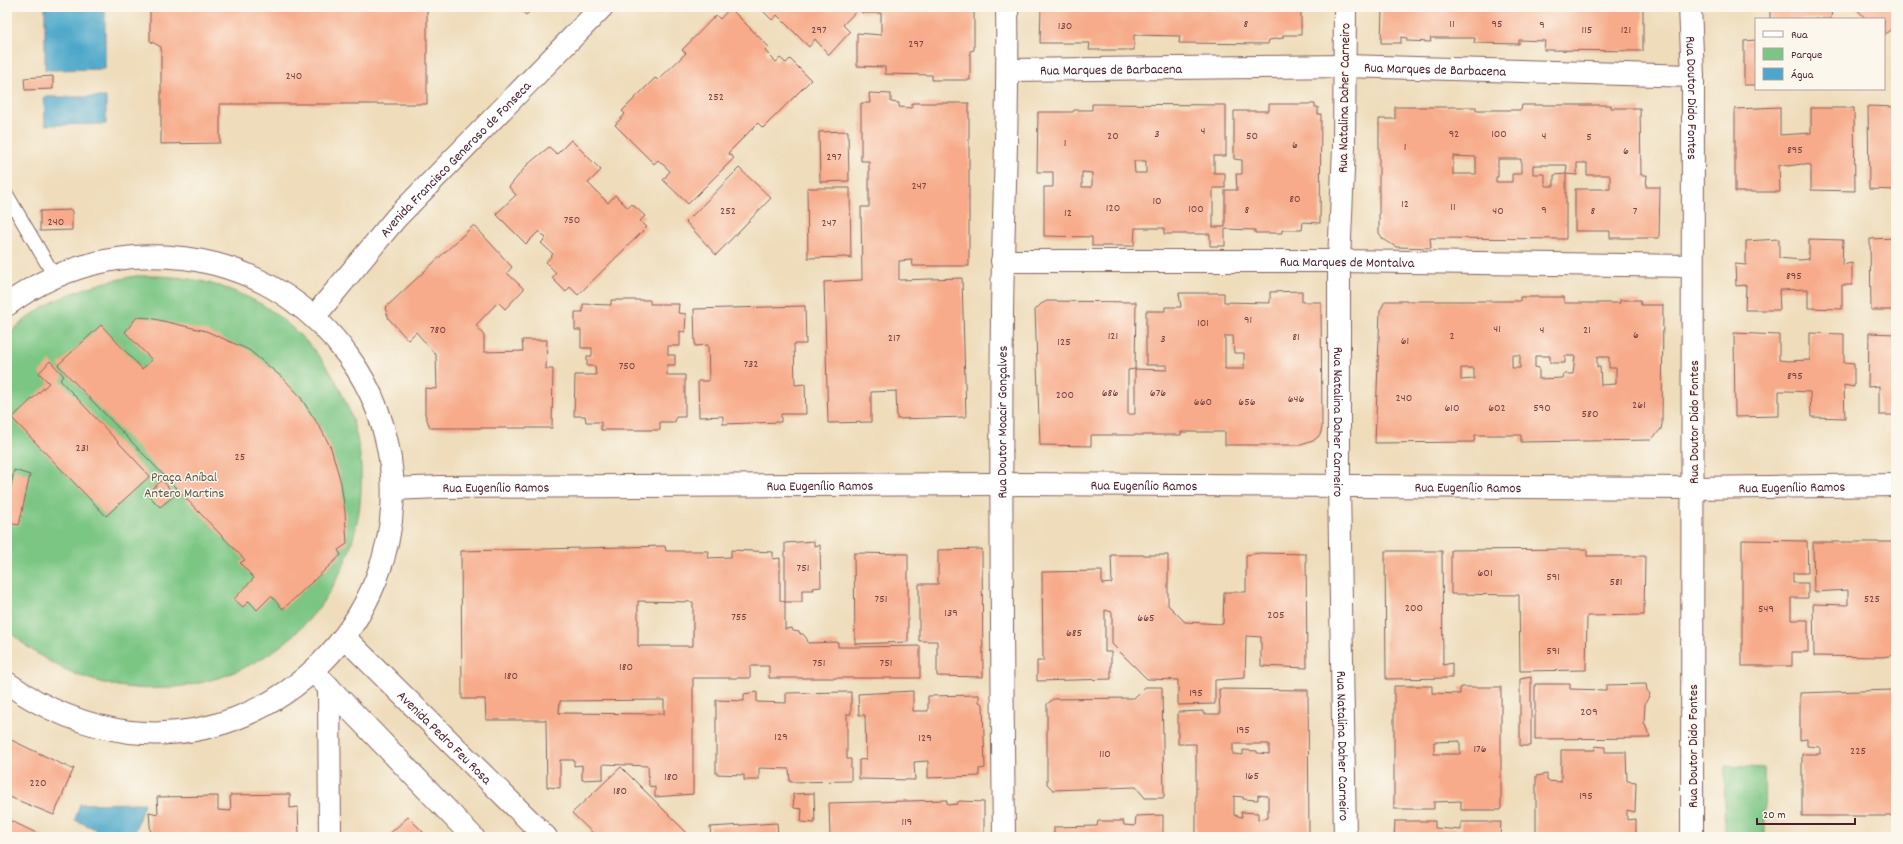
<svg xmlns="http://www.w3.org/2000/svg" width="1903" height="844" font-family="Dekko,sans-serif">
<rect width="100%" height="100%" fill="#fbf7ec"/>
<filter id="ink" filterUnits="userSpaceOnUse"><feTurbulence type="fractalNoise" baseFrequency=".025" numOctaves="2"/><feDisplacementMap in="SourceGraphic" scale="8" xChannelSelector="R" yChannelSelector="G"/><feConvolveMatrix kernelMatrix="1 2 1 2 8 2 1 2 1" color-interpolation-filters="sRGB"/></filter>
<filter id="wash" filterUnits="userSpaceOnUse"><feTurbulence type="fractalNoise" baseFrequency=".012" numOctaves="4" result="noise"/><feDisplacementMap in="SourceGraphic" scale="16" xChannelSelector="R" yChannelSelector="G"/><feGaussianBlur stdDeviation="0.9" result="paint"/><feColorMatrix in="noise" values="0 0 0 0 0 0 0 0 0 0 0 0 0 0 0 0 0 1.4 0 .05"/><feComposite in="paint" operator="in"/></filter>
<g filter="url(#wash)">
<rect width="100%" height="100%" fill="#eedcba"/>
<!-- green -->
<g fill="#7cc684" stroke="#637258">
<path d="M136,276C183,275 218,281 261,304C276,313 290,326 303,338C384,419 379,552 298,631C262,665 216,684 166,688C108,693 48,670 7,629V336C42,300 88,284 136,276Z"/>
<polygon points="1725,766 1764,768 1765,837 1724,837"/>
</g>
<!-- water -->
<g fill="#4ca7ca" stroke="#4b637a">
<polygon points="45,7 105,7 105,69 45,70"/>
<polygon points="44,97 106,97 106,124 45,125"/>
<polygon points="144,803 133,837 113,837 75,820 80,804"/>
</g>
<g id="blocks">
<!-- building -->
<g fill="#f7ab8a" fill-rule="evenodd">
<polygon points="150,7 427,7 427,104 220,104 220,143 161,144 161,47 150,41"/>
<polygon points="518,7 535,7 526,15"/>
<polygon points="759,7 974,7 974,50 970,51 970,80 932,80 932,75 885,74 885,67 857,66 857,33 881,35 881,13 862,13 859,8 843,25 850,32 829,55 815,39 809,47 777,15 772,20"/>
<polygon points="1041,7 1301,7 1301,35 1283,35 1283,38 1269,40 1268,44 1179,43 1180,36 1134,35 1134,50 1089,50 1090,43 1040,43"/>
<polygon points="1382,7 1643,7 1643,51 1544,50 1545,41 1519,40 1519,44 1474,43 1475,38 1430,38 1431,42 1407,41 1407,38 1401,37 1401,43 1381,43"/>
<polygon points="1745,7 1832,7 1831,19 1770,19 1770,10 1745,11"/>
<polygon points="1855,7 1896,7 1896,25 1884,35 1884,19 1866,19"/>
<polygon points="730,8 769,47 765,51 776,62 780,58 786,63 790,59 811,80 763,128 758,123 728,153 734,158 688,204 663,180 670,171 658,160 654,164 615,125 625,114 622,111 655,78 658,80 686,53 682,50 716,15 720,19"/>
<polygon points="1756,40 1756,85 1744,85 1744,41"/>
<polygon points="53,76 53,89 25,90 24,78"/>
<polygon points="869,93 891,94 891,102 899,103 899,107 912,108 912,103 969,103 969,266 913,266 912,260 899,261 899,280 962,278 966,417 897,419 896,391 871,392 871,422 828,423 824,282 862,280 861,207 869,207 869,161 861,161 861,103 870,103"/>
<path d="M1092,104L1226,105V156H1214V173H1225V188H1213V227H1225V190H1237L1236,174H1242V160L1234,159V111H1269V104H1315V107H1318V114H1321L1320,223L1303,222L1302,230H1282V233H1255V230L1225,229V246H1210V234H1164V228H1135L1134,246H1092V237L1044,236V187H1053V172H1037L1038,112H1073L1074,110H1092ZM1134,161H1146V173H1135ZM1082,172L1092,173V187H1082Z"/>
<path d="M1522,105H1611V108H1640L1641,175H1647L1646,187H1660L1659,238H1610V231H1575V189H1610V175H1587V163H1577V175L1566,174L1567,165H1533V174H1545V186H1554V175L1566,174V239L1430,238L1431,248L1396,247L1383,239L1379,233V119H1395V107H1476V110H1521ZM1453,156L1476,157V174H1453ZM1498,159H1521V174H1512V182H1496V177H1498Z"/>
<polygon points="1868,106 1896,107 1896,190 1869,189"/>
<polygon points="1780,107 1780,135 1811,133 1811,108 1854,108 1855,191 1811,190 1811,165 1802,164 1788,166 1779,164 1780,192 1735,192 1735,109"/>
<polygon points="848,131 849,181 820,182 819,132"/>
<polygon points="571,140 601,170 588,183 608,203 615,195 628,208 632,204 645,216 640,221 647,227 578,295 570,287 566,292 552,278 556,273 546,262 553,254 541,243 546,238 539,231 526,244 496,214 516,195 509,187 527,165 549,147 557,154"/>
<polygon points="739,168 771,198 716,255 686,222"/>
<polygon points="807,188 850,188 851,259 847,257 808,258"/>
<polygon points="72,210 72,230 40,231 40,211"/>
<polygon points="474,225 512,267 507,273 524,289 505,309 498,302 476,325 484,336 484,352 523,351 522,340 547,340 546,369 553,369 552,428 430,428 425,414 425,388 437,389 436,355 416,332 408,340 389,319 385,308"/>
<polygon points="1896,238 1896,310 1871,310 1870,239"/>
<polygon points="1779,239 1779,258 1801,260 1809,259 1809,239 1843,240 1842,265 1852,263 1852,285 1842,285 1842,309 1808,308 1808,289 1779,290 1780,310 1745,310 1746,285 1736,286 1735,264 1746,265 1746,241"/>
<path d="M1302,291V302H1321L1322,428L1320,435L1313,441L1301,445H1225V432H1181V435H1091V446L1040,445L1035,310L1041,304L1047,301L1136,302L1135,369L1128,370V414H1135V369L1167,370V365H1146V311H1165V307H1181L1179,293H1224V302L1270,303V292ZM1225,336H1233L1234,353H1244V369H1225Z"/>
<path d="M1520,297H1564V303H1620V300H1640L1641,305H1663L1662,424L1661,429L1651,440L1521,442V435H1475L1474,442L1375,443L1380,311L1385,301H1520ZM1512,355H1520V368H1512ZM1535,356H1550V363H1565V356H1575L1573,374H1564L1563,378L1539,379V368L1535,367ZM1597,357H1609V368H1616V384L1601,385L1600,367H1597ZM1461,368H1474V379L1461,380Z"/>
<polygon points="611,300 650,300 650,304 679,304 678,313 686,314 685,332 680,331 680,346 668,346 668,355 675,355 675,365 667,365 667,375 685,375 685,417 676,417 675,422 660,422 660,430 601,430 601,422 586,422 585,416 574,416 575,375 596,375 595,366 587,366 587,356 592,356 592,348 581,348 581,330 575,330 575,312 583,312 583,304 611,305"/>
<polygon points="805,306 806,344 794,344 795,385 805,384 806,414 781,414 781,422 723,424 723,416 699,417 698,381 709,381 708,345 695,346 694,309"/>
<polygon points="137,317 150,318 206,331 249,350 284,379 299,395 321,429 331,448 341,483 345,512 347,544 338,550 341,555 283,609 271,596 257,610 249,601 243,607 234,599 254,578 240,563 245,560 58,365 101,325 142,369 152,360 125,332"/>
<polygon points="1734,333 1779,335 1779,360 1788,361 1810,360 1810,333 1844,334 1844,363 1854,364 1854,387 1844,385 1845,418 1811,417 1810,392 1788,391 1779,391 1779,416 1735,417"/>
<polygon points="1869,333 1896,334 1896,415 1879,415 1879,386 1868,387"/>
<polygon points="50,361 64,376 60,380 150,476 106,516 12,418 49,383 39,373"/>
<polygon points="14,470 30,475 19,525 7,523 7,507"/>
<polygon points="162,480 175,495 160,507 147,494"/>
<polygon points="1742,540 1807,541 1808,573 1793,573 1793,583 1808,583 1808,598 1791,598 1791,620 1808,620 1808,652 1792,652 1792,666 1742,666"/>
<polygon points="814,541 814,546 820,545 821,587 813,588 814,590 802,590 802,602 785,602 785,543"/>
<polygon points="1813,542 1896,542 1896,655 1882,657 1814,656 1813,604 1848,605 1848,590 1814,592"/>
<path d="M665,546L666,551H709L708,558L731,557V550L773,552V559L780,558V600L785,602V629L792,628L793,631L800,632V634H803L807,639L808,643L838,642V647H853L920,646V678H769V666H750V678H693V794L655,797V787L649,786L648,766L603,764V779L582,780V765L574,766V760H560V788L547,787L546,720H486L485,699H462L461,551ZM638,601L693,602V646H638ZM664,700V714L559,713L560,701Z"/>
<polygon points="982,549 983,677 937,676 937,641 919,641 919,584 938,584 938,550"/>
<polygon points="1587,549 1587,556 1645,556 1644,615 1587,616 1586,670 1520,671 1519,595 1451,594 1451,550"/>
<polygon points="1385,551 1442,551 1443,665 1452,663 1452,678 1386,679"/>
<polygon points="854,553 908,554 908,642 855,644"/>
<polygon points="1260,553 1306,554 1307,668 1261,666 1261,637 1246,636 1245,678 1215,680 1215,704 1178,705 1178,680 1147,679 1112,644 1112,612 1105,610 1105,652 1111,652 1111,679 1037,681 1037,661 1043,661 1042,572 1102,571 1102,584 1112,583 1111,555 1168,555 1168,605 1185,622 1223,624 1224,592 1246,592 1246,555"/>
<polygon points="1531,677 1531,746 1520,746 1520,679"/>
<polygon points="1535,684 1570,684 1570,689 1606,690 1606,685 1646,684 1647,690 1650,694 1645,704 1644,722 1650,738 1535,739"/>
<polygon points="1893,685 1896,685 1896,816 1802,816 1802,754 1820,754 1820,747 1807,746 1807,739 1800,740 1800,693 1892,690"/>
<path d="M1394,686H1432V693L1460,694V687H1501V810H1461V801L1434,802V809H1394ZM1460,741V754H1434V742Z"/>
<polygon points="1145,687 1162,687 1164,798 1145,798 1136,787 1053,790 1047,784 1047,704 1053,699 1134,698"/>
<path d="M1219,689L1308,690L1309,837H1196V744H1178V712L1203,711V714H1220ZM1233,744H1269V754L1257,753V751L1243,750V755L1233,754ZM1258,795L1268,796V818L1258,820V813L1241,812L1242,817L1234,815V796L1243,797V799L1258,800Z"/>
<polygon points="913,691 913,711 928,711 928,696 979,695 979,702 983,704 985,768 979,769 979,776 928,778 928,761 914,762 915,780 859,779 859,760 866,759 865,715 859,715 858,694"/>
<polygon points="757,692 757,702 786,703 786,693 851,692 851,714 847,714 847,759 851,759 851,781 790,782 789,769 759,768 759,780 744,780 744,775 716,774 716,700 744,701 744,694"/>
<polygon points="7,738 72,769 74,768 54,815 7,796"/>
<polygon points="1595,746 1605,747 1605,752 1626,752 1627,781 1636,782 1635,812 1627,810 1627,820 1636,819 1636,837 1536,837 1536,776 1547,774 1547,781 1561,782 1561,750 1595,750"/>
<polygon points="621,767 686,832 688,837 597,837 572,813"/>
<polygon points="814,793 815,823 801,822 802,809 794,808 793,794"/>
<polygon points="290,794 290,808 298,807 299,837 151,837 149,812 158,814 157,797 218,796 218,810 231,811 230,795"/>
<polygon points="946,800 948,805 957,804 959,801 984,802 984,837 830,837 829,803"/>
<polygon points="1163,815 1163,837 1054,837 1054,827 1097,826 1098,821 1123,821 1124,825 1135,826 1136,816"/>
<polygon points="408,817 428,837 386,837"/>
<polygon points="7,819 45,837 7,837"/>
<polygon points="1395,821 1435,821 1435,828 1461,830 1461,822 1501,822 1500,837 1394,837"/>
<polygon points="777,823 778,837 711,837 710,827"/>
</g>
</g>
</g>
<g filter="url(#ink)">
<use href="#blocks" fill-opacity="0" stroke="#83615d" stroke-width="1"/>
<g fill="none" stroke-linecap="round" stroke-linejoin="round">
<defs>
<polyline id="lane" points="7,195 55,277"/>
<g id="street">
<path id="s1" d="M1345,7L1344,147L1339,261V485L1345,837"/>
<path id="s2" d="M1690,7L1693,76L1692,837"/>
<path id="s3" d="M1008,70L1345,66L1693,76"/>
<path id="s4" d="M1002,261H1339L1692,266"/>
<path id="s5" d="M314,317L396,218L602,7"/>
<polyline points="329,687 330,837"/>
<path id="s6" d="M1004,837C1002,663 1000,489 1002,316C1003,213 1009,110 1007,7"/>
</g>
<g id="secondary">
<path d="M7,305C66,260 143,246 215,264C269,278 316,311 348,356C374,391 388,433 392,475C403,621 276,748 130,732C84,726 44,709 7,683"/>
<path id="s7" d="M393,489L440,487L1000,484L1694,488L1896,485"/>
<path id="s8" d="M344,637L546,837"/>
<polyline points="313,671 473,837"/>
</g>
</defs>
<!-- lane casing -->
<use href="#lane" stroke="#83615d" stroke-width="15"/>
<!-- street casing -->
<use href="#street" stroke="#83615d" stroke-width="24"/>
<!-- secondary casing -->
<use href="#secondary" stroke="#83615d" stroke-width="24"/>
<!-- lane -->
<use href="#lane" stroke="#fff" stroke-width="13"/>
<!-- street -->
<use href="#street" stroke="#fff" stroke-width="22"/>
<!-- secondary -->
<use href="#secondary" stroke="#fff" stroke-width="22"/>
</g>
</g>
<g text-anchor="middle" stroke-width="3" stroke-linejoin="round" paint-order="stroke">
<!-- number labels -->
<g font-size="12" fill="#754243">
<text x="1246" y="27">8</text>
<text x="1452" y="27">11</text>
<text x="1497" y="27">95</text>
<text x="1542" y="28">9</text>
<text x="1065" y="29">130</text>
<text x="819" y="33">297</text>
<text x="1587" y="33">115</text>
<text x="1626" y="33">121</text>
<text x="916" y="47">297</text>
<text x="294" y="79">240</text>
<text x="716" y="100">252</text>
<text x="1203" y="134">4</text>
<text x="1157" y="137">3</text>
<text x="1454" y="137">92</text>
<text x="1499" y="137">100</text>
<text x="1113" y="139">20</text>
<text x="1252" y="139">50</text>
<text x="1544" y="139">4</text>
<text x="1589" y="140">5</text>
<text x="1065" y="146">1</text>
<text x="1295" y="148">6</text>
<text x="1405" y="150">1</text>
<text x="1795" y="153">895</text>
<text x="1626" y="154">6</text>
<text x="834" y="160">297</text>
<text x="919" y="189">247</text>
<text x="1295" y="202">80</text>
<text x="1157" y="204">10</text>
<text x="1405" y="207">12</text>
<text x="1453" y="210">11</text>
<text x="1113" y="211">120</text>
<text x="1196" y="212">100</text>
<text x="1247" y="213">8</text>
<text x="1544" y="213">9</text>
<text x="728" y="214">252</text>
<text x="1498" y="214">40</text>
<text x="1593" y="214">8</text>
<text x="1635" y="214">7</text>
<text x="1068" y="216">12</text>
<text x="572" y="223">750</text>
<text x="56" y="225">240</text>
<text x="829" y="226">247</text>
<text x="1794" y="279">895</text>
<text x="1248" y="323">91</text>
<text x="1203" y="326">101</text>
<text x="1497" y="332">41</text>
<text x="438" y="333">780</text>
<text x="1542" y="333">4</text>
<text x="1587" y="333">21</text>
<text x="1636" y="338">6</text>
<text x="1113" y="339">121</text>
<text x="1452" y="339">2</text>
<text x="1296" y="340">81</text>
<text x="894" y="341">217</text>
<text x="1163" y="342">3</text>
<text x="1405" y="344">61</text>
<text x="1064" y="345">125</text>
<text x="751" y="367">732</text>
<text x="627" y="369">750</text>
<text x="1795" y="379">895</text>
<text x="1110" y="396">686</text>
<text x="1158" y="396">676</text>
<text x="1065" y="398">200</text>
<text x="1404" y="401">240</text>
<text x="1296" y="402">646</text>
<text x="1203" y="405">660</text>
<text x="1247" y="405">656</text>
<text x="1639" y="408">261</text>
<text x="1452" y="411">610</text>
<text x="1497" y="411">602</text>
<text x="1542" y="411">590</text>
<text x="1590" y="417">580</text>
<text x="82" y="451">231</text>
<text x="240" y="460">25</text>
<text x="803" y="571">751</text>
<text x="1485" y="576">601</text>
<text x="1553" y="580">591</text>
<text x="1616" y="585">581</text>
<text x="881" y="602">751</text>
<text x="1872" y="602">525</text>
<text x="1414" y="611">200</text>
<text x="1766" y="612">549</text>
<text x="951" y="616">139</text>
<text x="1276" y="618">205</text>
<text x="739" y="620">755</text>
<text x="1146" y="621">665</text>
<text x="1074" y="636">685</text>
<text x="1553" y="654">591</text>
<text x="819" y="666">751</text>
<text x="886" y="666">751</text>
<text x="626" y="670">180</text>
<text x="511" y="679">180</text>
<text x="1196" y="696">195</text>
<text x="1589" y="715">209</text>
<text x="1243" y="733">195</text>
<text x="781" y="740">129</text>
<text x="925" y="741">129</text>
<text x="1480" y="752">176</text>
<text x="1858" y="754">225</text>
<text x="1105" y="757">110</text>
<text x="1252" y="779">165</text>
<text x="671" y="780">180</text>
<text x="38" y="786">220</text>
<text x="620" y="794">180</text>
<text x="1586" y="799">195</text>
<text x="907" y="825">119</text>
</g>
<!-- street labels -->
<g font-size="14" fill="#4a1f2b" stroke="#fbf7ec">
<text dy="5" stroke="none"><textPath href="#s3" startOffset="103">Rua Marques de Barbacena</textPath></text>
<text dy="5" stroke="none"><textPath href="#s3" startOffset="427">Rua Marques de Barbacena</textPath></text>
<text transform="translate(1343 98) rotate(-89)" y="5">Rua Natalina Daher Carneiro</text>
<text dy="5" stroke="none"><textPath href="#s2" startOffset="91">Rua Doutor Dido Fontes</textPath></text>
<text dy="5" stroke="none"><textPath href="#s5" startOffset="212">Avenida Francisco Generoso de Fonseca</textPath></text>
<text dy="5" stroke="none"><textPath href="#s4" startOffset="345">Rua Marques de Montalva</textPath></text>
<text dy="5" stroke="none"><textPath href="#s6" startOffset="415">Rua Doutor Moacir Gonçalves</textPath></text>
<text dy="5" stroke="none"><textPath href="#s1" startOffset="415">Rua Natalina Daher Carneiro</textPath></text>
<text transform="translate(1693 422) rotate(-90)" y="5">Rua Doutor Dido Fontes</text>
<text dy="5" stroke="none"><textPath href="#s7" startOffset="427">Rua Eugenílio Ramos</textPath></text>
<text dy="5" stroke="none"><textPath href="#s7" startOffset="751">Rua Eugenílio Ramos</textPath></text>
<text dy="5" stroke="none"><textPath href="#s7" startOffset="1399">Rua Eugenílio Ramos</textPath></text>
<text dy="5" stroke="none"><textPath href="#s7" startOffset="103">Rua Eugenílio Ramos</textPath></text>
<text dy="5" stroke="none"><textPath href="#s7" startOffset="1075">Rua Eugenílio Ramos</textPath></text>
<text dy="5" stroke="none"><textPath href="#s8" startOffset="142">Avenida Pedro Feu Rosa</textPath></text>
<text dy="5" stroke="none"><textPath href="#s1" startOffset="739">Rua Natalina Daher Carneiro</textPath></text>
<text transform="translate(1692 746) rotate(-90)" y="5">Rua Doutor Dido Fontes</text>
</g>
<!-- park labels -->
<g font-size="14" fill="#5c594a" stroke="#fbf7ec">
<text x="184" y="481">Praça Aníbal<tspan x="184" dy="16">Antero Martins</tspan></text>
</g>
</g>
<!-- margin -->
<rect width="1903" height="844" fill="none" stroke="#fbf7ec" stroke-width="24"/>
<!-- legend -->
<rect x="1755" y="18" width="130" height="72" fill="#fbf7ec" stroke="#b4a19f"/>
<rect x="1763" y="31" width="20" height="6" fill="#ffffff" stroke="#b4a19f"/>
<text x="1791" y="38" font-size="12" fill="#4a1f2b">Rua</text>
<rect x="1763" y="48" width="20" height="12" fill="#7cc684" stroke="#b4a19f"/>
<text x="1791" y="58" font-size="12" fill="#4a1f2b">Parque</text>
<rect x="1763" y="68" width="20" height="12" fill="#4ca7ca" stroke="#b4a19f"/>
<text x="1791" y="78" font-size="12" fill="#4a1f2b">Água</text>
<!-- scale -->
<path d="M1757 818v6h98v-6" fill="none" stroke="#4a1f2b" stroke-width="2"/>
<text x="1763" y="818" font-size="12" fill="#4a1f2b" stroke="#fbf7ec" stroke-width="3" paint-order="stroke">20 m</text>
</svg>
